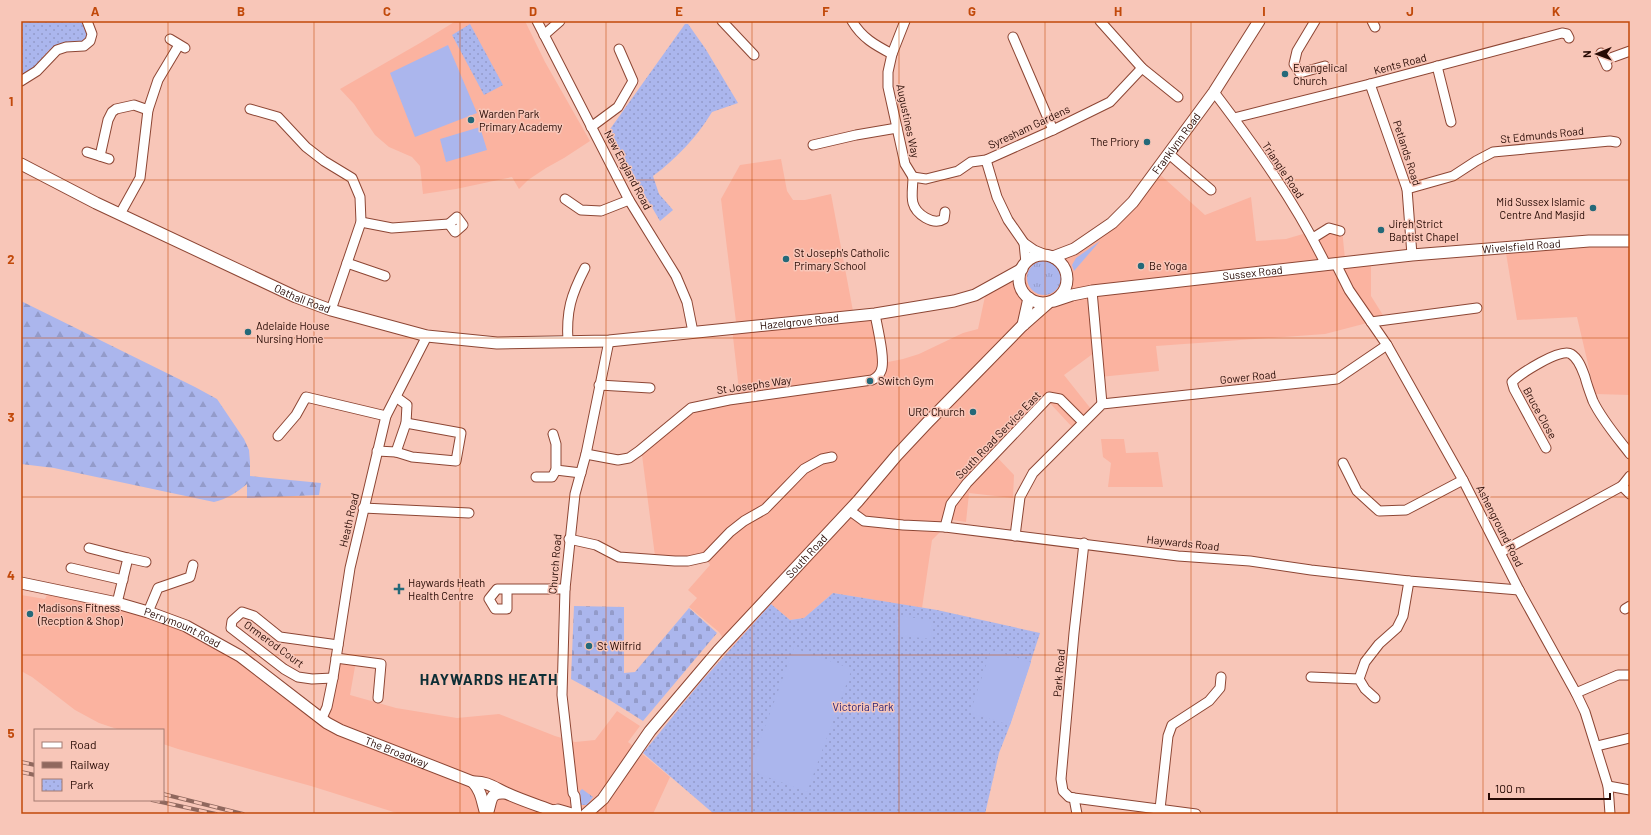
<svg xmlns="http://www.w3.org/2000/svg" width="1651" height="835" font-family="Barlow,sans-serif">
<defs>
<pattern id="grass-tufts" width="24" height="20" patternUnits="userSpaceOnUse"><rect width="24" height="20" fill="#abb6ed"/><path d="M3 7l-1-3M5 7V3M7 7l1-3M15 17l-1-3M17 17v-4M19 17l1-3" fill="none" stroke="#939bca"/></pattern>
<pattern id="forest-firs" width="22" height="20" patternUnits="userSpaceOnUse"><rect width="22" height="20" fill="#abb6ed"/><path d="M5 1l3.5 6h-7zM16 11l3.5 6h-7z" fill="#939bca"/></pattern>
<pattern id="cemetery-stones" width="16" height="16" patternUnits="userSpaceOnUse"><rect width="16" height="16" fill="#abb6ed"/><path d="M2 7V4a2 2 0 0 1 4 0v3zM10 15v-3a2 2 0 0 1 4 0v3z" fill="#939bca"/></pattern>
<pattern id="park-dots" width="8" height="8" patternUnits="userSpaceOnUse"><rect width="8" height="8" fill="#abb6ed"/><path d="M2 2h.1M6 6h.1" fill="none" stroke="#939bca" stroke-width="1.8" stroke-linecap="round"/></pattern>
</defs>
<rect width="100%" height="100%" fill="#f8c6b8"/>
<!-- built -->
<g fill="#fbb3a0">
<polygon points="456,21 525,21 545,62 590,141 564,158 546,168 528,180 519,189 512,177 456,189 423,194 420,166 412,157 389,147 375,135 354,104 340,89 420,43"/>
<polygon points="781,159 787,191 793,200 805,200 831,194 853,311 736,322 721,199 740,165"/>
<polygon points="1156,171 1205,215 1251,197 1256,241 1286,239 1313,231 1342,229 1345,259 1371,256 1371,296 1386,320 1371,322 1325,334 1156,346 1159,371 1100,377 1098,350 1064,375 1091,409 1073,428 1047,400 994,454 1014,475 1013,498 969,493 966,522 947,519 945,527 932,540 922,608 833,593 804,618 790,620 771,604 730,649 719,632 689,607 697,598 688,590 710,565 706,558 655,556 642,455 685,418 698,411 696,407 740,399 732,328 875,314 883,363 903,359 919,354 963,333 978,329 987,287 1032,258 1039,256 1053,257 1112,223"/>
<polygon points="1630,241 1630,395 1595,394 1577,317 1517,320 1505,247"/>
<polygon points="1101,439 1124,439 1126,453 1158,452 1163,487 1108,487 1111,463 1103,457"/>
<polygon points="50,589 148,611 240,656 322,718 336,658 356,661 350,695 396,708 457,718 499,714 555,736 575,742 595,740 617,711 640,726 628,742 670,777 653,814 400,814 311,786 178,749 163,744 163,730 120,730 99,723 75,710 32,677 21,671 21,595 45,599"/>
</g>
<!-- grass -->
<g fill="url(#grass-tufts)">
<polygon points="1100,241 1074,271 1072,265 1076,258"/>
<circle cx="1044" cy="278" r="17"/>
<polygon points="582,789 593,797 587,805 581,805 580,791"/>
</g>
<!-- forest -->
<path fill="url(#forest-firs)" d="M21,301L195,387L217,399L244,439L249,450L250,462V476L321,483L319,495L247,498V484C236,493 227,499 214,502L54,468L21,464Z"/>
<!-- cemetery -->
<polygon fill="url(#cemetery-stones)" points="574,606 624,607 624,673 635,672 689,608 717,633 643,721 608,699 571,679"/>
<!-- park -->
<g fill="url(#park-dots)">
<polygon points="21,21 81,21 88,36 82,41 56,46 49,50 31,71 21,78"/>
<polygon points="470,24 503,85 484,95 452,35"/>
<path d="M685,24H688L705,48L738,103L712,112C697,137 676,159 653,176L659,194L673,210L660,221L608,132Z"/>
<polygon points="833,593 937,610 1040,633 1010,725 999,753 985,814 714,814 643,753 700,683 771,604 790,620 804,618"/>
</g>
<!-- pitch -->
<g fill="#abb6ed">
<polygon points="448,45 477,113 415,137 390,73"/>
<polygon points="480,127 487,150 446,162 440,139"/>
<polygon points="897,616 933,620 931,639 895,635"/>
<polygon points="794,648 852,669 807,792 749,770"/>
<polygon points="991,650 1031,662 1010,725 970,713"/>
</g>
<g fill="none" stroke-linecap="round" stroke-linejoin="round">
<defs>
<g id="minor">
<polyline points="537,21 629,200 676,276 687,302 693,332"/>
<polyline points="722,21 754,55"/>
<path d="M852,21C862,38 875,45 892,54"/>
<polyline points="905,21 892,54 888,72 888,87 905,164 913,177"/>
<polyline points="1100,21 1142,68 1178,97"/>
<polyline points="1315,21 1297,51 1294,64 1300,73 1325,66"/>
<polyline points="1372,21 1375,27"/>
<polyline points="544,35 560,21"/>
<polyline points="1013,37 1053,130"/>
<polyline points="170,39 185,48"/>
<polyline points="1601,53 1607,66"/>
<polyline points="1605,60 1630,51"/>
<polyline points="1437,66 1451,122"/>
<polyline points="21,81 37,71 57,50 66,47 84,46 90,41 92,34 87,21"/>
<polyline points="1370,84 1407,189 1412,255"/>
<path d="M1214,92C1255,146 1296,203 1326,265"/>
<polyline points="250,109 278,117 306,147 324,161 352,178 360,197 361,222 331,310"/>
<polyline points="1234,118 1370,84 1562,33 1567,34 1569,38"/>
<polyline points="591,127 618,107 633,81 619,49"/>
<polyline points="813,145 856,135 897,128"/>
<polyline points="87,152 109,159"/>
<polyline points="1169,154 1211,190"/>
<polyline points="100,156 108,120 112,112 116,109 134,105 148,110"/>
<polyline points="986,160 997,197 1008,220 1024,243 1034,250 1046,255"/>
<polyline points="913,177 926,179 958,171 971,162 986,160 1053,130 1110,102 1142,68"/>
<path d="M913,177C913,185 911,196 913,203C916,214 933,226 944,219L945,212"/>
<polyline points="1407,189 1453,176 1476,161 1493,152 1610,141 1616,142"/>
<polyline points="565,199 581,210 601,211 629,200"/>
<polyline points="120,214 140,178 148,110 158,80 179,45"/>
<polygon points="457,217 463,225 455,232 449,224"/>
<polyline points="361,222 392,228 449,224"/>
<polyline points="1313,238 1329,228 1340,231"/>
<polyline points="1024,243 1026,263"/>
<polyline points="347,263 385,276"/>
<polyline points="1336,264 1349,290 1387,345 1463,480 1519,590 1576,693 1585,712 1608,786 1610,814"/>
<polyline points="1092,291 1102,404"/>
<polyline points="1371,322 1477,308"/>
<path d="M568,342C566,311 571,295 585,268"/>
<polyline points="599,385 650,388"/>
<polyline points="553,434 556,444 556,470 581,473"/>
<polyline points="278,436 296,415 306,397 386,416"/>
<path d="M1546,448L1514,389L1512,382C1520,374 1561,347 1571,354C1579,359 1582,369 1585,377C1587,385 1590,393 1593,401C1602,420 1617,437 1630,454"/>
<polyline points="377,451 396,452 406,423 407,405 396,397"/>
<polyline points="396,452 412,457 456,461 461,433 406,423"/>
<path d="M586,454L618,460L629,458L639,451L691,408L729,400L872,380C876,378 879,376 881,371C886,361 877,326 875,314"/>
<polyline points="1343,463 1357,491 1379,511 1406,510 1463,480"/>
<polyline points="536,477 552,477 556,470"/>
<polyline points="1622,486 1630,476"/>
<polyline points="363,508 469,513"/>
<polyline points="849,510 864,521 903,525 945,527 1178,556 1250,561 1311,570 1409,581 1519,590"/>
<polyline points="945,527 951,504 967,483 1049,397 1060,399 1083,422"/>
<polyline points="1015,536 1020,497 1033,473 1102,404 1337,379 1387,345"/>
<polyline points="569,539 596,545 619,557 675,561 688,561 706,557 730,532 744,521 765,509 804,469 822,459 832,457"/>
<polyline points="1084,543 1074,633 1061,779 1063,791 1069,797 1074,798 1196,814"/>
<polyline points="89,548 128,558 117,603"/>
<polyline points="1501,552 1622,486 1630,494"/>
<polyline points="128,558 146,562"/>
<polyline points="71,568 123,580"/>
<polyline points="507,589 507,609 495,609 489,599 497,589 565,589"/>
<polyline points="1625,609 1630,606"/>
<polyline points="148,612 158,588 190,577 193,565"/>
<polyline points="336,658 381,664 378,698"/>
<polyline points="1311,677 1359,679 1365,689 1375,698"/>
<polyline points="333,678 312,679 298,677 284,669 231,628 232,621 242,612 254,616 280,637 338,645"/>
<polyline points="1359,679 1365,662 1379,644 1397,628 1403,616 1409,581"/>
<polyline points="1576,693 1618,675 1630,675"/>
<polyline points="322,718 327,707 333,678 350,568 386,416 427,336"/>
<polyline points="1597,746 1630,738"/>
<polyline points="1608,786 1630,790"/>
<polyline points="1074,798 1077,814"/>
<polyline points="1160,809 1168,736 1172,725 1209,701 1220,688 1221,677"/>
<polyline points="577,814 575,796 573,793 562,695 565,589 575,494 586,454 609,341"/>
</g>
<g id="major">
<path id="s1" d="M21,164L96,203L296,297L331,310L427,336L497,343L609,341L875,314L954,301L975,295L1022,269"/>
<circle cx="1043" cy="279" r="24"/>
<path id="s2" d="M1053,257L1074,249L1112,223L1133,202L1214,92L1259,21"/>
<path id="s3" d="M1054,301L1072,295L1092,291L1412,255L1589,241H1630"/>
<polyline points="1023,325 1029,298"/>
<path id="s4" d="M21,583L117,603L148,612L186,626L240,656L327,723L340,730L473,782C486,781 495,788 506,793C521,800 537,805 553,811L556,814"/>
<path d="M473,782C482,792 482,802 486,814"/>
<polyline points="553,811 558,810 572,814"/>
<path d="M487,814C492,803 488,792 504,793"/>
<path id="s5" d="M586,814L603,799L650,731L718,651L858,501L897,455L927,423L1023,325L1048,303"/>
</g>
</defs>
<!-- minor casing -->
<use href="#minor" stroke="#8d4634" stroke-width="11"/>
<!-- major casing -->
<use href="#major" stroke="#8d4634" stroke-width="13"/>
<!-- minor -->
<use href="#minor" stroke="#fff" stroke-width="9"/>
<!-- major -->
<use href="#major" stroke="#fff" stroke-width="11"/>
<defs>
<g id="rail">
<polyline points="21,762 35,765"/>
<polyline points="21,772 35,775"/>
<polyline points="163,794 243,814"/>
<polyline points="152,800 216,814"/>
</g>
</defs>
<!-- rail casing -->
<use href="#rail" stroke="#90685e" stroke-width="4"/>
<!-- rail -->
<use href="#rail" stroke="#f8c6b8" stroke-width="2.5" stroke-dasharray="8" stroke-linecap="butt"/>
</g>
<!-- grid -->
<path fill="none" stroke="#c1490a" stroke-width="1" stroke-opacity="0.55" d="M168,21V814M314,21V814M460,21V814M606,21V814M752,21V814M899,21V814M1045,21V814M1191,21V814M1337,21V814M1483,21V814M21,180H1630M21,338H1630M21,497H1630M21,655H1630"/>
<!-- markers -->
<g fill="#246979" stroke="#f8c6b8" stroke-width="1.5">
<circle cx="1285" cy="74" r="4"/>
<circle cx="471" cy="120" r="4"/>
<circle cx="1147" cy="142" r="4"/>
<circle cx="1593" cy="208" r="4"/>
<circle cx="1381" cy="230" r="4"/>
<circle cx="786" cy="259" r="4"/>
<circle cx="1141" cy="266" r="4"/>
<circle cx="248" cy="332" r="4"/>
<circle cx="870" cy="381" r="4"/>
<circle cx="973" cy="412" r="4"/>
<path d="M397 583h4v4h4v4h-4v4h-4v-4h-4v-4h4z"/>
<circle cx="30" cy="614" r="4"/>
<circle cx="589" cy="646" r="4"/>
</g>
<g text-anchor="middle" stroke-width="3" stroke-linejoin="round" paint-order="stroke">
<!-- street labels -->
<g font-size="11" fill="#270a04" stroke="#f8c6b8">
<text transform="translate(1400 64) rotate(-15)" y="4">Kents Road</text>
<text transform="translate(908 121) rotate(78)" y="4">Augustines Way</text>
<text transform="translate(1029 127) rotate(-25)" y="4">Syresham Gardens</text>
<text transform="translate(1542 135) rotate(-6)" y="4">St Edmunds Road</text>
<text dy="4" stroke="none"><textPath href="#s2" startOffset="171">Franklynn Road</textPath></text>
<text transform="translate(1407 153) rotate(72)" y="4">Petlands Road</text>
<text transform="translate(628 170) rotate(62)" y="4">New England Road</text>
<text transform="translate(1283 170) rotate(56)" y="4">Triangle Road</text>
<text dy="4" stroke="none"><textPath href="#s3" startOffset="471">Wivelsfield Road</textPath></text>
<text dy="4" stroke="none"><textPath href="#s3" startOffset="201">Sussex Road</textPath></text>
<text dy="4" stroke="none"><textPath href="#s1" startOffset="312">Oathall Road</textPath></text>
<text dy="4" stroke="none"><textPath href="#s1" startOffset="816">Hazelgrove Road</textPath></text>
<text transform="translate(1248 377) rotate(-6)" y="4">Gower Road</text>
<text transform="translate(754 385) rotate(-8)" y="4">St Josephs Way</text>
<text transform="translate(1540 413) rotate(61)" y="4">Bruce Close</text>
<text transform="translate(998 435) rotate(-46)" y="4">South Road Service East</text>
<text transform="translate(349 520) rotate(-77)" y="4">Heath Road</text>
<text transform="translate(1500 526) rotate(63)" y="4">Ashenground Road</text>
<text transform="translate(1183 543) rotate(6)" y="4">Haywards Road</text>
<text dy="4" stroke="none"><textPath href="#s5" startOffset="340">South Road</textPath></text>
<text transform="translate(555 564) rotate(-85)" y="4">Church Road</text>
<text dy="4" stroke="none"><textPath href="#s4" startOffset="168">Perrymount Road</textPath></text>
<text transform="translate(274 644) rotate(36)" y="4">Ormerod Court</text>
<text transform="translate(1059 673) rotate(-85)" y="4">Park Road</text>
<text dy="4" stroke="none"><textPath href="#s4" startOffset="418">The Broadway</textPath></text>
</g>
<!-- poi labels -->
<g font-size="11" fill="#270a04" stroke="#f8c6b8" text-anchor="start">
<text x="1293" y="72">Evangelical<tspan x="1293" dy="13">Church</tspan></text>
<text x="479" y="118">Warden Park<tspan x="479" dy="13">Primary Academy</tspan></text>
<text x="1139" y="146" text-anchor="end">The Priory</text>
<text x="1585" y="206" text-anchor="end">Mid Sussex Islamic<tspan x="1585" dy="13">Centre And Masjid</tspan></text>
<text x="1389" y="228">Jireh Strict<tspan x="1389" dy="13">Baptist Chapel</tspan></text>
<text x="794" y="257">St Joseph's Catholic<tspan x="794" dy="13">Primary School</tspan></text>
<text x="1149" y="270">Be Yoga</text>
<text x="256" y="330">Adelaide House<tspan x="256" dy="13">Nursing Home</tspan></text>
<text x="878" y="385">Switch Gym</text>
<text x="965" y="416" text-anchor="end">URC Church</text>
<text x="408" y="587">Haywards Heath<tspan x="408" dy="13">Health Centre</tspan></text>
<text x="38" y="612">Madisons Fitness<tspan x="38" dy="13">(Recption &amp; Shop)</tspan></text>
<text x="597" y="650">St Wilfrid</text>
</g>
<!-- park labels -->
<g font-size="11" fill="#201b74" stroke="#f8c6b8">
<text x="863" y="711">Victoria Park</text>
</g>
<!-- district labels -->
<g font-size="15" font-weight="bold" letter-spacing="1" fill="#0d2e35" stroke="#f8c6b8">
<text x="489" y="685">HAYWARDS HEATH</text>
</g>
</g>
<!-- border -->
<rect width="1651" height="835" fill="none" stroke="#f8c6b8" stroke-width="44"/>
<!-- legend -->
<rect x="34" y="729" width="130" height="72" fill="#f8c6b8" stroke="#a47b70"/>
<rect x="42" y="742" width="20" height="6" fill="#ffffff" stroke="#a47b70"/>
<text x="70" y="749" font-size="12" fill="#270a04">Road</text>
<rect x="42" y="762" width="20" height="6" fill="#90685e" stroke="#a47b70"/>
<text x="70" y="769" font-size="12" fill="#270a04">Railway</text>
<rect x="42" y="779" width="20" height="12" fill="url(#park-dots)" stroke="#a47b70"/>
<text x="70" y="789" font-size="12" fill="#270a04">Park</text>
<!-- north arrow -->
<g transform="translate(1597 54) rotate(269)" stroke="#f8c6b8" stroke-width="3" paint-order="stroke">
<path d="M0-3L7 15L0 10L-7 15Z" fill="#270a04"/>
<text y="-6" font-size="11" font-weight="bold" text-anchor="middle" fill="#270a04">N</text>
</g>
<!-- scale -->
<path d="M1489 793v6h121v-6" fill="none" stroke="#270a04" stroke-width="2"/>
<text x="1495" y="793" font-size="12" fill="#270a04" stroke="#f8c6b8" stroke-width="3" paint-order="stroke">100 m</text>
<rect x="22" y="22" width="1607" height="791" fill="none" stroke="#c1490a" stroke-width="1.5"/>
<g font-size="13" text-anchor="middle" font-weight="bold" fill="#c1490a">
<text x="95" y="16">A</text>
<text x="241" y="16">B</text>
<text x="387" y="16">C</text>
<text x="533" y="16">D</text>
<text x="679" y="16">E</text>
<text x="826" y="16">F</text>
<text x="972" y="16">G</text>
<text x="1118" y="16">H</text>
<text x="1264" y="16">I</text>
<text x="1410" y="16">J</text>
<text x="1556" y="16">K</text>
<text x="11" y="106">1</text>
<text x="11" y="264">2</text>
<text x="11" y="422">3</text>
<text x="11" y="580">4</text>
<text x="11" y="738">5</text>
</g>
</svg>
